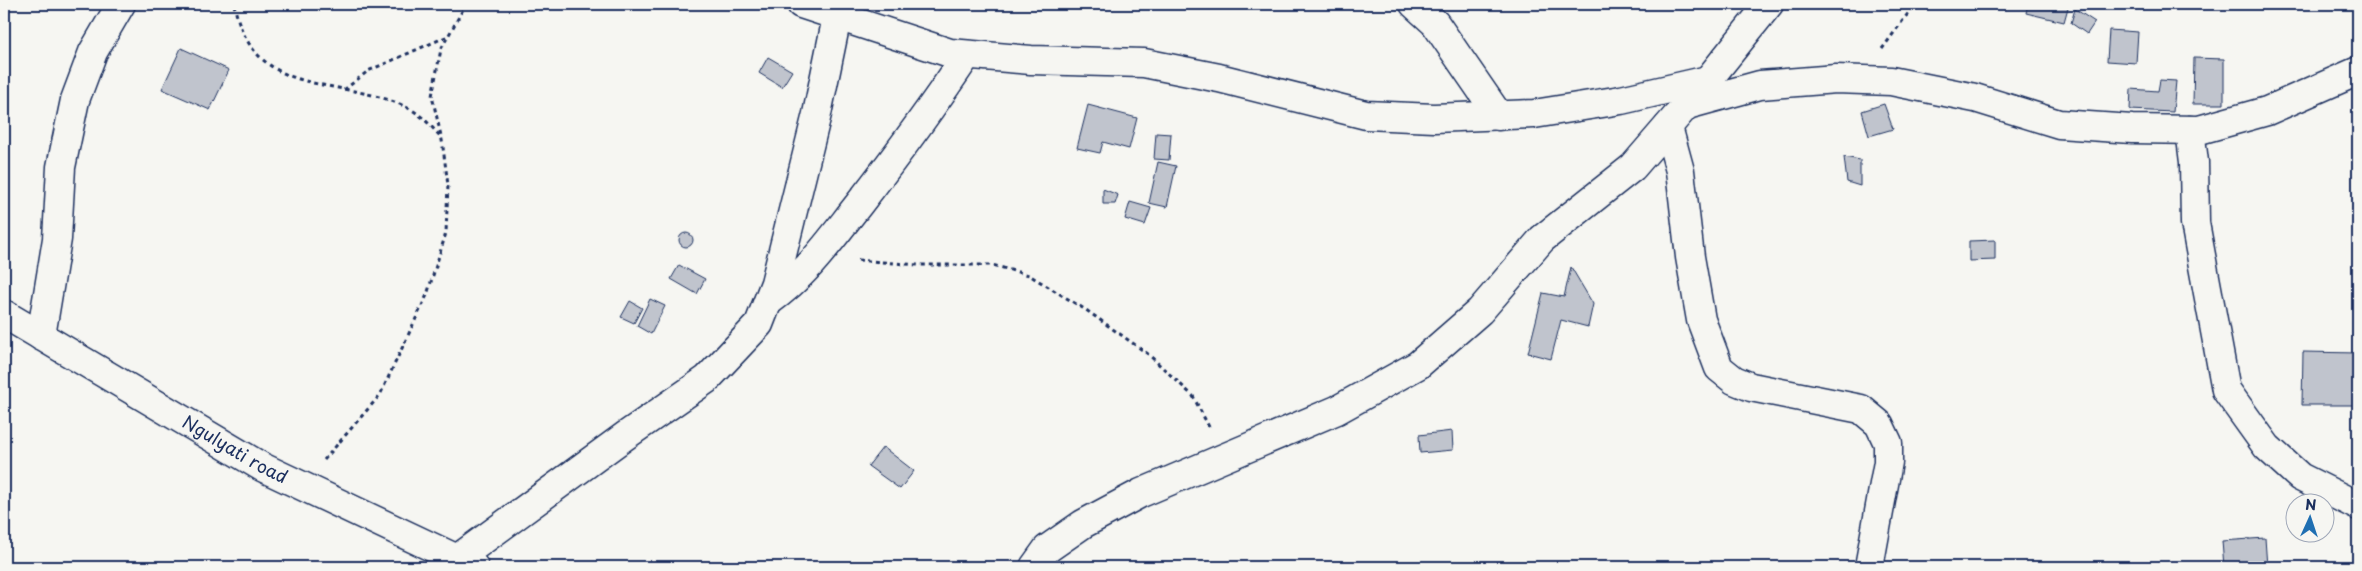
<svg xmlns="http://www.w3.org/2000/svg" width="2362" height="571" font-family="'Playpen Sans',sans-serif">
<rect width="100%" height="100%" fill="#f6f6f2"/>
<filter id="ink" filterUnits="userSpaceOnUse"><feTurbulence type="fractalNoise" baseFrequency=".02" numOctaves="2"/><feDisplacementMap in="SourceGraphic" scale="10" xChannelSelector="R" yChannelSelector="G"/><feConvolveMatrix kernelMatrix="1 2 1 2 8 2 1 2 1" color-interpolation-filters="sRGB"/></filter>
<g filter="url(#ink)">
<!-- building -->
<g fill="#c0c4cd" stroke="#1b2f5e">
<polygon points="2028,4 2069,4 2064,22 2026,13"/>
<polygon points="2075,9 2095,22 2087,34 2071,23"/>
<polygon points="2109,30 2138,32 2136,63 2107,61"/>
<polygon points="181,48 229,70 210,110 162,89"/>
<polygon points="768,57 792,71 782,87 759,73"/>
<polygon points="2194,58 2224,59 2224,104 2193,104"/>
<polygon points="2160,80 2176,81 2173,112 2130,110 2131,89 2158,91"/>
<polygon points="1884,104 1893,129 1869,136 1862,111"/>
<polygon points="1088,105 1137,118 1129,149 1103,142 1100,153 1077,148"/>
<polygon points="1156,133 1171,134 1169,160 1154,159"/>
<polygon points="1844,157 1860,160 1860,186 1847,182"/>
<polygon points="1158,162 1176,166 1167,207 1149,203"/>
<polygon points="1103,189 1118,195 1115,204 1103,204"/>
<polygon points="1130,202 1151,208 1145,225 1125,219"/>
<circle cx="686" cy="240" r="7"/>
<polygon points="1995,240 1995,260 1969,261 1969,241"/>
<polygon points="679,265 705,279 697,294 671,279"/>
<polygon points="1571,267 1593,304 1588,327 1561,320 1551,359 1528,353 1543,293 1564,297"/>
<polygon points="650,299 665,306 651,334 637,326"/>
<polygon points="630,301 642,308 634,323 621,317"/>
<polygon points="2303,352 2358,353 2358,405 2302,405"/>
<polygon points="1452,431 1453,450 1420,453 1419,435"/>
<polygon points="883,447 914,471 900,489 868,466"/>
<polygon points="2265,538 2267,567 2224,567 2222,541"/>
<polygon points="2033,564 2057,567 2033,567"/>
</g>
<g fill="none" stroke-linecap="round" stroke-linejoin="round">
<defs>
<g id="street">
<polyline points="801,4 950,53 1031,60 1144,63 1219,78 1366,115 1434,118 1534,114 1621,100 1708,80"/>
<polyline points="1414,4 1435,23 1499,116"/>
<polyline points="1687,105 1760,85 1836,79 1891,81 1975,98 2059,124 2132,129 2199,130 2267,111 2358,71"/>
<polyline points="1668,127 1680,171 1690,257 1701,320 1719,368 1734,380 1751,387 1861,409 1879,424 1888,443 1888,462 1869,567"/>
<polyline points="2190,130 2194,162 2195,223 2226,390 2267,447 2300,477 2358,506"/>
<path d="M768,302C809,272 828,243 859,204C897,155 933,106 967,55"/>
<polyline points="41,336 57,239 61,167 75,100 93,52 121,4"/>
<polyline points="457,559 625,436 707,379 759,324 775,283 817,114 837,17"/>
<polyline points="1034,567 1047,549 1083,524 1141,493 1337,410 1418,365 1480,311 1542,239 1633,167 1708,80 1769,4"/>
</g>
<g id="secondary">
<path id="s1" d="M4,314L262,467L474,567"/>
</g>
</defs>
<!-- street casing -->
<use href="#street" stroke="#1b2f5e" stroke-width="31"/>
<!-- secondary casing -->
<use href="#secondary" stroke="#1b2f5e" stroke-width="31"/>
<!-- path -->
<g stroke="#1b2f5e" stroke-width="3" stroke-dasharray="4 4" stroke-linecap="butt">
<path d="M234,4C254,103 341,74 408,108C421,114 431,126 440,136"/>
<polyline points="1882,49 1915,4"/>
<polyline points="344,90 368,71 448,36"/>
<polyline points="858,260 918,265 992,265 1029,275 1086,310 1148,354 1193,396 1210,429"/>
<polyline points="324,460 380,395 427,295 446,233 448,185 442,140 432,96 441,49 466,4"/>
</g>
<!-- street -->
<use href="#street" stroke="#f6f6f2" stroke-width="28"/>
<!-- secondary -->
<use href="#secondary" stroke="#f6f6f2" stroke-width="28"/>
</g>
</g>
<g text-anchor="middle" stroke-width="5" stroke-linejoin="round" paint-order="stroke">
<!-- street labels -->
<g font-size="18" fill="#1b2f5e" stroke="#f6f6f2">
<text dy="6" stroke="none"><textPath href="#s1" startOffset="268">Ngulyati road</textPath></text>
</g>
</g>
<!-- margin -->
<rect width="2362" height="571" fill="none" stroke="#f6f6f2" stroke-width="20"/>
<rect x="10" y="10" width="2342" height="551" fill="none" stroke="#1b2f5e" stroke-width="2" filter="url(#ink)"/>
<!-- north arrow -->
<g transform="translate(2310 518) rotate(3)"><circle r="24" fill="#f6f6f2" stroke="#9ea6b7"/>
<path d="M0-4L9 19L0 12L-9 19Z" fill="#1f6fb2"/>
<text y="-8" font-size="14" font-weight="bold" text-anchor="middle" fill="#1b2f5e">N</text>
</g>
</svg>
